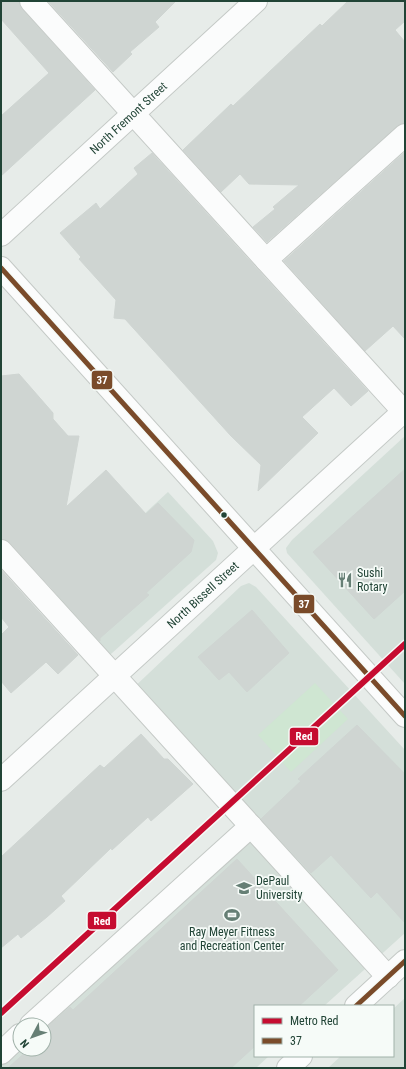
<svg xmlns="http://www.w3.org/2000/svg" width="406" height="1069" font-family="'Roboto Condensed',sans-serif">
<rect width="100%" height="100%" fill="#e7ece9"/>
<!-- built -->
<g fill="#d4dfd9">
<polygon points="405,436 405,684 287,553 286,548 292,540"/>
<polygon points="168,492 213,541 218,553 216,560 102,662 48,603"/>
<polygon points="249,583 256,587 405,750 405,933 324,1006 255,1006 255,1056 269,1056 256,1068 1,1068 1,1053 20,1049 44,1049 44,1025 250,826 129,692 241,586"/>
<polygon points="405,998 405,1068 328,1068 341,1056 393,1056 393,1009"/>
</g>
<!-- green -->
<polygon fill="#cfe6d2" points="315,683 348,719 291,772 258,735"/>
<!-- building -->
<g fill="#cfd5d2" stroke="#cfd5d2">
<polygon points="1,1 19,1 22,9 95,90 1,176 1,116 49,73 1,19"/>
<polygon points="48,1 176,1 155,22 159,27 130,52 132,54 113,72"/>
<polygon points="348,1 405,1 405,21 395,30 405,42 405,123 397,126 267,242 253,227 275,209 273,207 299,185 249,184 240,174 221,192 183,150 231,104 233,106 320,24 322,26"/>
<polygon points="405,152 405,339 393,326 365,351 284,261"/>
<polygon points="152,153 368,391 351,406 334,388 302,417 318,433 258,491 261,465 231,436 125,319 114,318 116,300 79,259 81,257 60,233 96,203 100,209 138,174 134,168"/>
<polygon points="19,374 53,413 53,419 68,436 79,436 66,507 106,470 146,514 158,503 194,540 191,552 146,593 149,595 100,638 100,641 10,543 1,539 1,376"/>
<polygon points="405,469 405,591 374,619 313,552"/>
<polygon points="1,570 78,655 58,674 46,662 11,693 1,681 1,635 9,627 1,617"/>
<polygon points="252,610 289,653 247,692 229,672 219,680 198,657"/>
<polygon points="357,725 405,774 405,923 377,892 371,898 331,855 311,873 261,819 301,781 298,779"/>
<polygon points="141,734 164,759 168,759 193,784 151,821 148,817 112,850 111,848 61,896 65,901 47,917 21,938 18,934 1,948 1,857 100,765 104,768"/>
<polygon points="237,859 338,970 299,1006 255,1006 255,1046 231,1068 8,1068 29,1049 44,1049 44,1030 70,1007 73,1010"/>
</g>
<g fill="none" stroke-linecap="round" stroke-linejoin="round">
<defs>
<g id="minor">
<polyline points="31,1 405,413"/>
<path id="s1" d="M1,235L256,1"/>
<polyline points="266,260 405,135"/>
<polyline points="1,268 405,716"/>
<polyline points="1,551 388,977"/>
<path id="s2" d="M1,780L405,410"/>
<polyline points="356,1006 405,961"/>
<polyline points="31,1025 251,826"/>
<polyline points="1,1053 20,1035"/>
<polyline points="288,1068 301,1056"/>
</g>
</defs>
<!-- minor casing -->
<use href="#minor" stroke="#c4c9c6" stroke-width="24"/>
<!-- minor -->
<use href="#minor" stroke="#fbfcfc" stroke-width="22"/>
<defs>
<g id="bus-1">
<polyline points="1,268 405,716"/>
<polyline points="356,1006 405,961"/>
</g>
</defs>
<!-- bus-1 casing -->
<use href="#bus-1" stroke="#f6fbf8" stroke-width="8"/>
<!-- bus-1 -->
<use href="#bus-1" stroke="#7a4b2a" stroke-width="5"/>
<defs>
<polyline id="metro-1" points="1,1013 405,644"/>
</defs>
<!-- metro-1 casing -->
<use href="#metro-1" stroke="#f6fbf8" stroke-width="9"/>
<!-- metro-1 -->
<use href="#metro-1" stroke="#c60c30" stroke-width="6"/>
</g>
<!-- icons -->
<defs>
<symbol id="restaurant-bare" viewBox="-9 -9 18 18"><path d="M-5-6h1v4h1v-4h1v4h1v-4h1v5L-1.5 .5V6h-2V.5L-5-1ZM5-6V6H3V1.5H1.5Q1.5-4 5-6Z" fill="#667f75" stroke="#f6fbf8" stroke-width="2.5" paint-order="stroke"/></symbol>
<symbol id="university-bare" viewBox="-9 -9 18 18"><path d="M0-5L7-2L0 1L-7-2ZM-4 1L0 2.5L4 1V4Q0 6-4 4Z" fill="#667f75" stroke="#f6fbf8" stroke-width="2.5" paint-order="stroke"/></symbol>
<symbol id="stadium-bare" viewBox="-9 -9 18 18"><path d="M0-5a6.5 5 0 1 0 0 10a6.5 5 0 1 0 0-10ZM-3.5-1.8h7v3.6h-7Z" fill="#667f75" stroke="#f6fbf8" stroke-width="2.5" paint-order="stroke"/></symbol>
</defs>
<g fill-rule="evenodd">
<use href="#restaurant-bare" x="334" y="569" width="22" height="22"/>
<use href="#university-bare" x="233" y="877" width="22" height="22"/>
<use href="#stadium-bare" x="221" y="904" width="22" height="22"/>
</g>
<!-- markers -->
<circle fill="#214436" stroke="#f6fbf8" stroke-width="1.5" cx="224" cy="515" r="3.5"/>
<g text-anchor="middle" stroke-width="3.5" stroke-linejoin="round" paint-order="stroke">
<!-- street labels -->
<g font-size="12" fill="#214436" stroke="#f6fbf8">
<text dy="4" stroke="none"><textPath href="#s1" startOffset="173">North Fremont Street</textPath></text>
<text dy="4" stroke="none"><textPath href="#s2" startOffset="274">North Bissell Street</textPath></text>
</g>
<!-- poi labels -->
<g font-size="12" fill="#214436" stroke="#f6fbf8" text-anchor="start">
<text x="357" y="577">Sushi<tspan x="357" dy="14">Rotary</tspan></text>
<text x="256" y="885">DePaul<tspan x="256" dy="14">University</tspan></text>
<text x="232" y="936" text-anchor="middle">Ray Meyer Fitness<tspan x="232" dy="14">and Recreation Center</tspan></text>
</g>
</g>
<g stroke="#f6fbf8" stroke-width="1.5">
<rect x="91" y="370" width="22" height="20" rx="4" fill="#7a4b2a"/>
<rect x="293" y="594" width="22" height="20" rx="4" fill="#7a4b2a"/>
<rect x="289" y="727" width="30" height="19" rx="4" fill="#c60c30"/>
<rect x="87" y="911" width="30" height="19" rx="4" fill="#c60c30"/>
</g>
<g font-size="11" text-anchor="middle" font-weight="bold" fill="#fff">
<text x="102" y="384">37</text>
<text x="304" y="608">37</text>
<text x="304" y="740">Red</text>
<text x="102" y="925">Red</text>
</g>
<!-- border -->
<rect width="406" height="1069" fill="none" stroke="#214436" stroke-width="4"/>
<!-- legend -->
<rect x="254" y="1005" width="140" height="52" fill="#f6fbf8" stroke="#a1b2aa"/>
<rect x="262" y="1018" width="20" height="6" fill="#c60c30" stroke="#a1b2aa"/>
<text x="290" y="1025" font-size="12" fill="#214436">Metro Red</text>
<rect x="262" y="1038" width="20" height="6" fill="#7a4b2a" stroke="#a1b2aa"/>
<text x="290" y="1045" font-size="12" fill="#214436">37</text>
<!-- north arrow -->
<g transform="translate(32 1037) rotate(229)"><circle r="19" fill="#f6fbf8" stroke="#a1b2aa"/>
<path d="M0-3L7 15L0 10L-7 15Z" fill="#667f75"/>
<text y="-6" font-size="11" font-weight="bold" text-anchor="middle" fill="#214436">N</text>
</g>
</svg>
